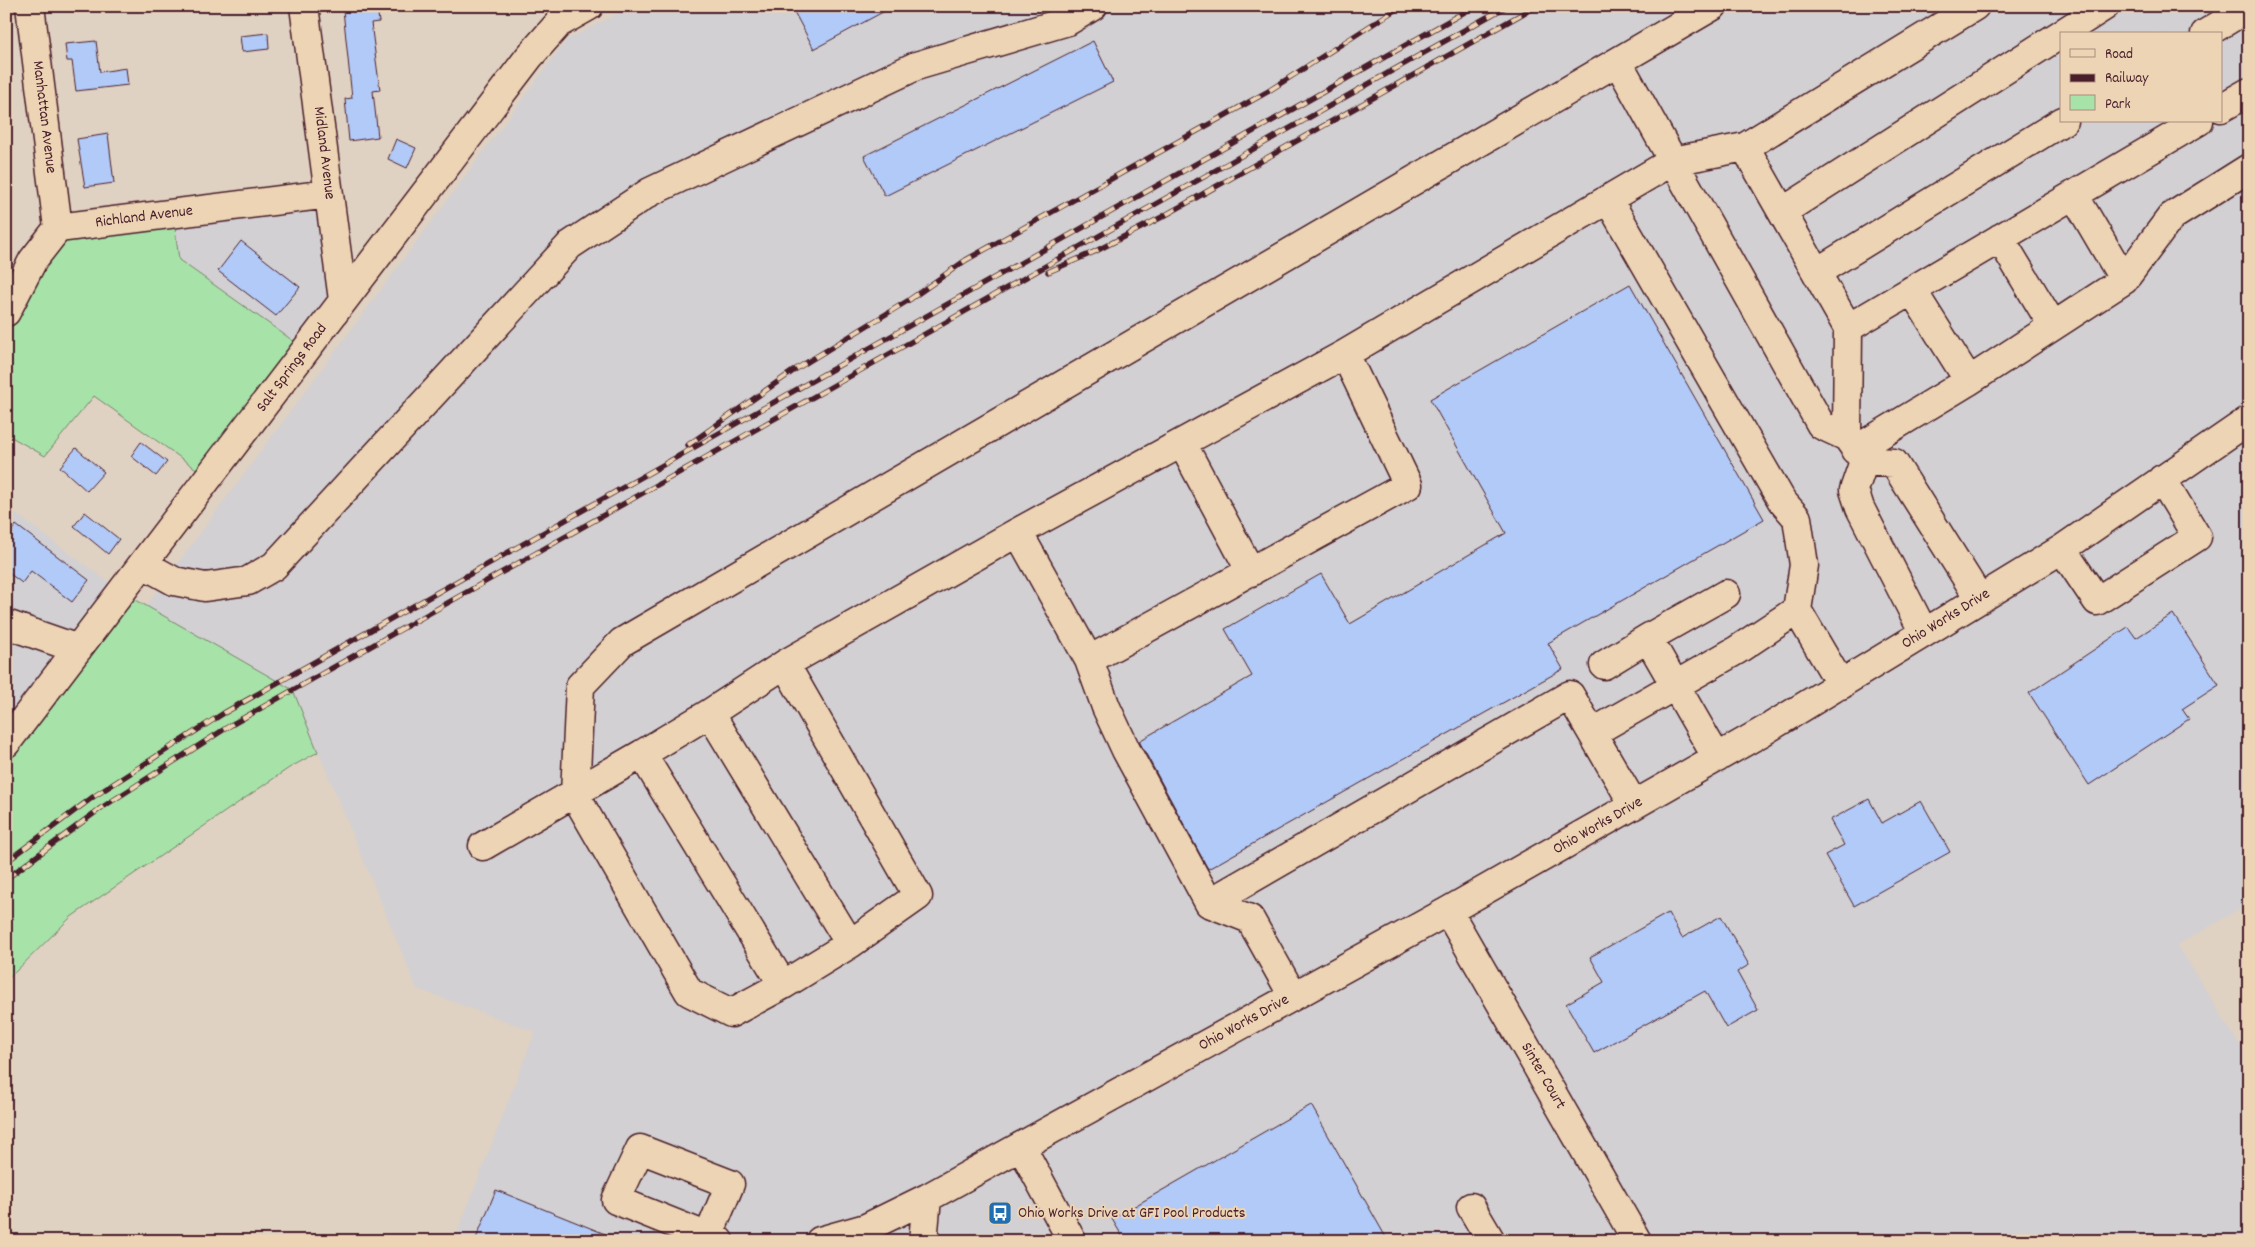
<svg xmlns="http://www.w3.org/2000/svg" width="2255" height="1247" viewBox="0 0 2255 1247" font-family="Dekko,sans-serif">
<rect width="100%" height="100%" fill="#e0d2c2"/>
<filter id="ink" filterUnits="userSpaceOnUse"><feTurbulence type="fractalNoise" baseFrequency=".02" numOctaves="2"/><feDisplacementMap in="SourceGraphic" scale="10" xChannelSelector="R" yChannelSelector="G"/><feConvolveMatrix kernelMatrix="1 2 1 2 8 2 1 2 1" color-interpolation-filters="sRGB"/></filter>
<g filter="url(#ink)">
<!-- built -->
<path fill="#d2d0d2" fill-rule="evenodd" d="M 632,6 L 2249,6 L 2249,904 L 2178,945 L 2249,1060 L 2249,1241 L 454,1241 L 535,1032 L 417,989 L 293,691 L 146,606 L 566,40 ZM 2061,34 L 2221,34 L 2221,121 L 2061,121 Z
M 329,194 L 343,300 L 306,350 L 179,260 L 173,213 Z
M 15,513 L 122,592 L 6,743 L 6,525 Z"/>
<!-- green -->
<path fill="#a7e3a9" stroke="#78816a" d="M 173,213 L 179,260 L 306,350 L 209,478 L 94,396 L 45,456 L 6,434 L 6,312 L 46,241 Z
M 122,592 L 293,690 L 318,752 L 289,768 L 71,917 L 6,981 L 6,743 Z"/>
<!-- building -->
<path fill="#b2caf8" stroke="#4a1f2b" d="M 377,6 L 379,22 L 371,23 L 380,90 L 373,91 L 378,137 L 349,141 L 345,99 L 352,98 L 343,10 Z
M 791,6 L 894,6 L 814,49 Z
M 268,33 L 269,49 L 242,52 L 240,36 Z
M 96,41 L 100,72 L 126,68 L 128,85 L 76,91 L 72,61 L 67,61 L 65,44 Z
M 1093,41 L 1113,82 L 885,196 L 864,156 Z
M 108,134 L 114,183 L 85,187 L 77,139 Z
M 396,139 L 416,148 L 407,168 L 388,159 Z
M 241,241 L 300,287 L 276,316 L 218,271 Z
M 1630,284 L 1764,519 L 1548,643 L 1563,669 L 1208,869 L 1139,741 L 1252,676 L 1225,629 L 1321,574 L 1350,624 L 1506,533 L 1430,399 Z
M 141,442 L 167,462 L 156,476 L 131,456 Z
M 76,448 L 104,472 L 87,491 L 60,467 Z
M 85,512 L 119,539 L 108,554 L 74,526 Z
M 16,525 L 89,580 L 72,602 L 31,571 L 22,583 L 6,571 L 6,539 Z
M 2173,614 L 2219,685 L 2182,709 L 2189,719 L 2089,785 L 2029,693 L 2128,627 L 2136,638 Z
M 1869,799 L 1882,823 L 1921,801 L 1950,852 L 1854,906 L 1825,855 L 1844,845 L 1830,820 Z
M 1668,913 L 1682,938 L 1721,916 L 1749,965 L 1737,972 L 1758,1010 L 1726,1028 L 1705,991 L 1594,1053 L 1566,1004 L 1604,982 L 1590,957 Z
M 1311,1105 L 1388,1241 L 1125,1241 L 1112,1219 Z
M 496,1190 L 620,1240 L 620,1241 L 475,1241 Z"/>
<g fill="none" stroke-linecap="round" stroke-linejoin="round">
<!-- minor casing -->
<g stroke="#4a1f2b" stroke-width="31">
<path id="minor" d="M 30,6 L 58,228
M 304,6 L 343,300
M 1975,6 L 1745,147 L 1848,328 L 2199,121
M 2205,34 L 2249,7
M 2221,108 L 2249,92
M 1745,147 L 1673,161 L 1821,425 L 1847,437
M 2074,195 L 2124,280
M 1608,199 L 1782,501 L 1797,518 L 1804,565 L 1797,610
M 1782,212 L 2105,6
M 2000,238 L 2053,326
M 1817,272 L 2063,121
M 1912,290 L 1969,381
M 6,312 L 33,260 L 58,228 L 329,194
M 1848,328 L 1847,437 L 1864,461 L 1894,463 L 1979,598
M 1345,354 L 1673,161 L 1618,62
M 1182,443 L 1251,572
M 1855,450 L 1969,381 L 2124,280 L 2171,217 L 2249,168
M 1864,461 L 1854,490 L 1860,508 L 1924,633
M 2062,549 L 2097,601 L 2197,537 L 2162,479
M 143,564 L 174,581 L 205,587 L 248,581 L 274,566 L 570,245 L 650,192 L 916,66 L 1068,21 L 1093,6
M 6,624 L 78,649
M 1089,660 L 1106,707 L 1126,750 L 1209,903 L 1250,919 L 1293,996
M 785,664 L 1018,532 L 1089,660 L 1408,485 L 1345,354 L 1018,532
M 1604,665 L 1648,638
M 710,713 L 785,664 L 918,896 L 850,944
M 6,743 L 529,57 L 559,23 L 589,6
M 1717,758 L 1648,638 L 1726,594
M 1634,805 L 1592,733 L 1737,650 L 1797,610 L 1841,685
M 483,846 L 642,754
M 1209,903 L 1570,695 L 1592,733
M 1448,911 L 1637,1241
M 783,985 L 642,754 L 710,713 L 850,944 L 783,985 L 731,1013 L 689,992 L 575,795 L 580,686 L 622,642 L 1713,6
M 1021,1146 L 1072,1241
M 1471,1207 L 1491,1241
M 708,1237 L 730,1184 L 640,1149 L 616,1200 L 708,1237 L 719,1241
M 820,1241 L 866,1228 L 927,1198 L 1448,911 L 1762,732 L 2062,549 L 2249,420
M 923,1241 L 927,1198"/>
</g>
<!-- minor -->
<use href="#minor" stroke="#ecd4b4" stroke-width="28"/>
<!-- rail casing -->
<g stroke="#4a1f2b" stroke-width="5.5">
<path id="rail" d="M 1048,272 L 1094,252 L 1162,217 L 1536,6
M 688,445 L 796,369 L 909,300 L 966,260 L 1267,92 L 1401,6
M 6,862 L 93,797 L 224,713 L 1475,6
M 6,879 L 101,808 L 231,725 L 1507,6"/>
</g>
<!-- rail -->
<use href="#rail" stroke="#ecd4b4" stroke-width="4" stroke-dasharray="11" stroke-linecap="butt"/>
</g>
</g>
<!-- icons -->
<defs>
<g id="bus-square" transform="scale(1.25)"><rect x="-9" y="-9" width="18" height="18" rx="4" fill="#1f6fb2" stroke="#ecd4b4"/><path d="M-5-6H5V4H4V6H2V4H-2V6H-4V4H-5ZM-3.5-4V0h7V-4ZM-3.5 1.2v1.5H-2V1.2ZM2 1.2v1.5H3.5V1.2Z" fill="#fff"/></g>
</defs>
<g fill-rule="evenodd">
<use href="#bus-square" x="1000" y="1213"/>
</g>
<g text-anchor="middle" dominant-baseline="central" stroke-width="4" stroke-linejoin="round" paint-order="stroke">
<!-- street labels -->
<g font-size="16" fill="#4a1f2b" stroke="#ecd4b4">
<text transform="translate(44 117) rotate(83)">Manhattan Avenue</text>
<text transform="translate(324 153) rotate(83)">Midland Avenue</text>
<text transform="translate(144 217) rotate(-7)">Richland Avenue</text>
<text transform="translate(292 368) rotate(-53)">Salt Springs Road</text>
<text transform="translate(1946 619) rotate(-32)">Ohio Works Drive</text>
<text transform="translate(1598 826) rotate(-30)">Ohio Works Drive</text>
<text transform="translate(1244 1023) rotate(-29)">Ohio Works Drive</text>
<text transform="translate(1543 1076) rotate(60)">Sinter Court</text>
</g>
<!-- poi labels -->
<g font-size="16" fill="#4a1f2b" stroke="#ecd4b4" text-anchor="start">
<text x="1018" y="1213">Ohio Works Drive at GFI Pool Products</text>
</g>
</g>
<!-- margin -->
<rect width="2255" height="1247" fill="none" stroke="#ecd4b4" stroke-width="25"/>
<rect x="12" y="12" width="2230" height="1222" fill="none" stroke="#4a1f2b" stroke-width="2" filter="url(#ink)"/>
<!-- legend -->
<rect x="2060" y="32" width="162" height="90" fill="#ecd4b4" stroke="#ab8c7d"/>
<rect x="2070" y="49" width="25" height="8" fill="#ecd4b4" stroke="#ab8c7d"/>
<text x="2105" y="58" font-size="15" fill="#4a1f2b">Road</text>
<rect x="2070" y="74" width="25" height="8" fill="#4a1f2b" stroke="#ab8c7d"/>
<text x="2105" y="82" font-size="15" fill="#4a1f2b">Railway</text>
<rect x="2070" y="95" width="25" height="15" fill="#a7e3a9" stroke="#ab8c7d"/>
<text x="2105" y="108" font-size="15" fill="#4a1f2b">Park</text>
</svg>
